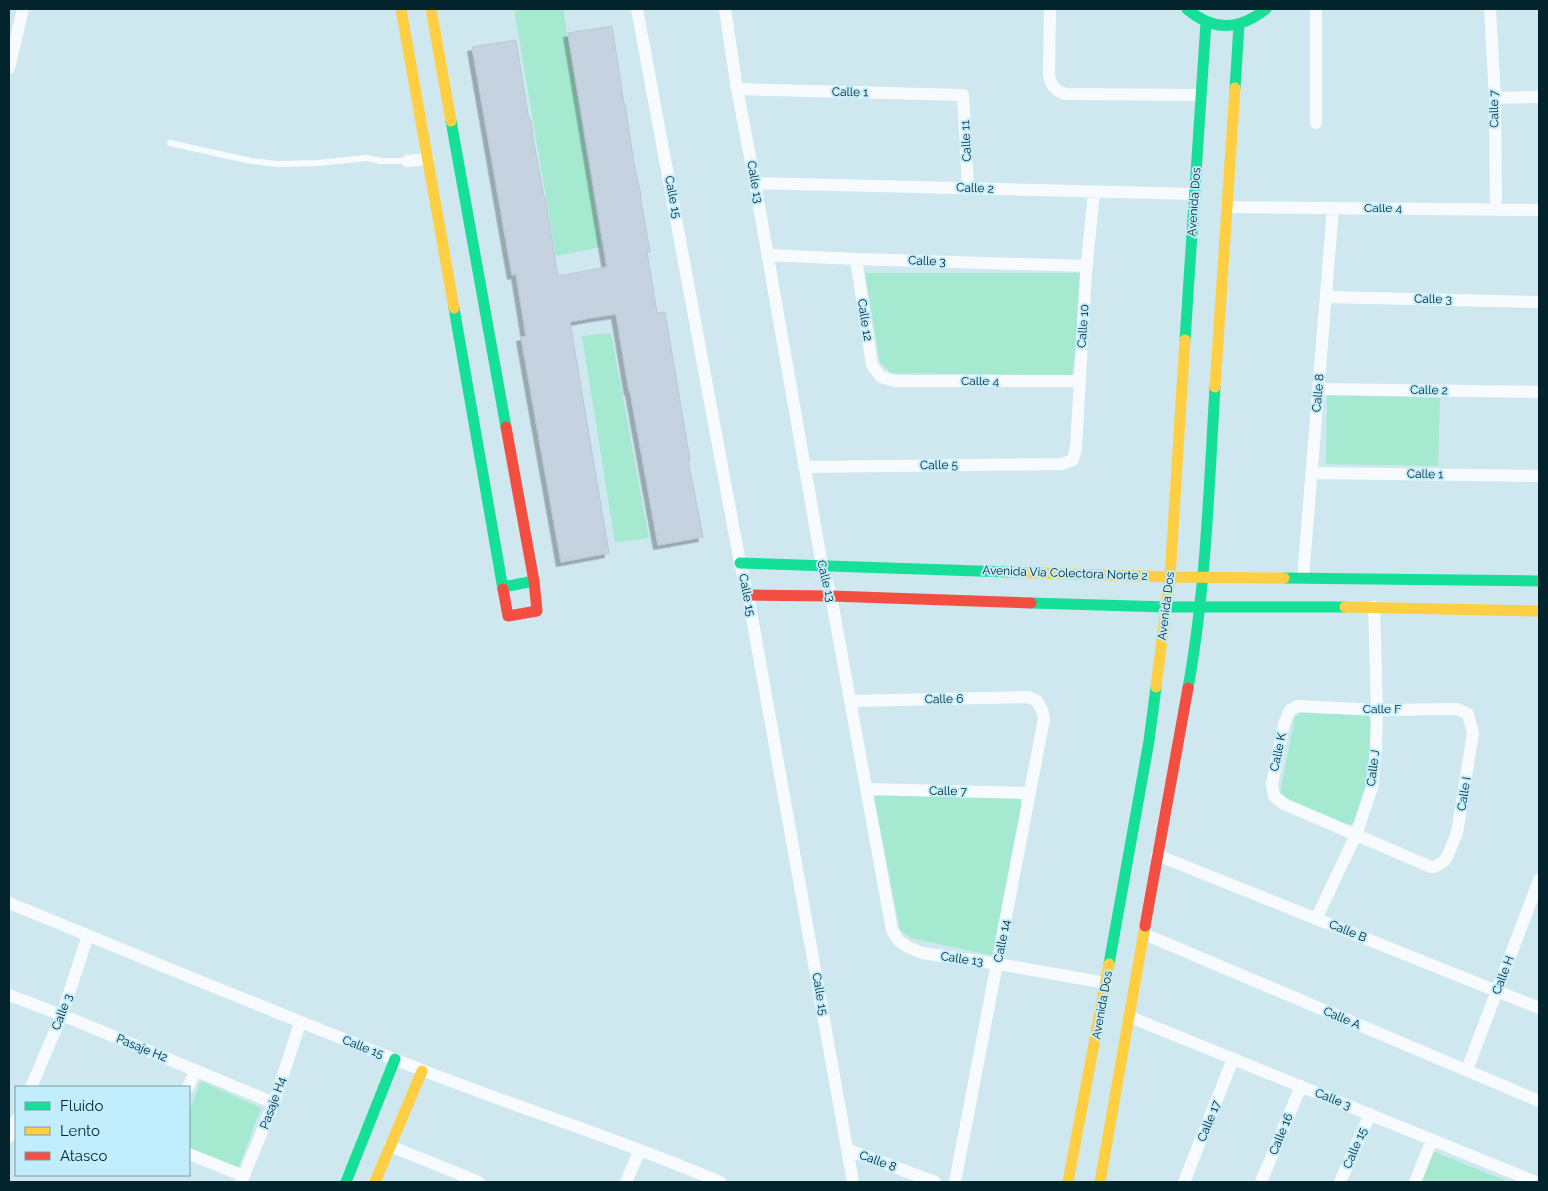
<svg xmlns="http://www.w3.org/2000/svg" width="1548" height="1191" viewBox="0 0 1548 1191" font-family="Raleway,sans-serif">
<defs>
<filter id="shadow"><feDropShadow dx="-4.5" dy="4.5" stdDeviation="0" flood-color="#0004"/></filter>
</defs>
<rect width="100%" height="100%" fill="#cfe7ef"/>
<!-- green -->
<path fill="#a5e9d1" d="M 514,9 L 563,9 L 601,247 L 556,256 Z
M 865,273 L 1086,273 L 1072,375 L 891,373 L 880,362 Z
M 611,333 L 649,538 L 615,542 L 582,336 Z
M 1327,395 L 1440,398 L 1438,466 L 1326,464 Z
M 1301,713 L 1368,715 L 1371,721 L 1369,769 L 1366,786 L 1355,822 L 1347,826 L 1282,799 L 1280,793 L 1295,717 Z
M 880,794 L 1018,798 L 1025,807 L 998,951 L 990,955 L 911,938 L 900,930 L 874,797 Z
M 203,1082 L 261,1108 L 238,1169 L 189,1150 L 189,1112 L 200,1083 Z
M 1430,1150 L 1509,1182 L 1417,1182 Z"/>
<!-- building -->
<path fill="#c5d2e0" stroke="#bbc7d5" filter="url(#shadow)" d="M 612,26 L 624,104 L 625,104 L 634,163 L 641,195 L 640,195 L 650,252 L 647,252 L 657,313 L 665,312 L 690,460 L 688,460 L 703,537 L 658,545 L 630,391 L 629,391 L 616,314 L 590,318 L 570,322 L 609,553 L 561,562 L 521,337 L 526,336 L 516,274 L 512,275 L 472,47 L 516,40 L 529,120 L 531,120 L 533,132 L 532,133 L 544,197 L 545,197 L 558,276 L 607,267 L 568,33 Z"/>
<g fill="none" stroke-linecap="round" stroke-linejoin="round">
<!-- lane -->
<path stroke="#f8fbfd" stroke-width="6" d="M 170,143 L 251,161 L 277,164 L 318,163 L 367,158 L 381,161 L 407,161"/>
<!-- street -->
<path stroke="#f8fbfd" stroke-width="12" d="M 637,9 L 740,563 L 748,595 L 853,1182
M 725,9 L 737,89 L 755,183 L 822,565 L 831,596 L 892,930 L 899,941 L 908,947 L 922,953 L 998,964 L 1106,983
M 1050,9 L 1049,76 C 1052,87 1056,91 1065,94 L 1201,95
M 1490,9 L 1495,98 L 1496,209
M 9,68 L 23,9
M 737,89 L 963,95 L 968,188
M 1495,98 L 1539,97
M 1316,123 L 1316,9
M 407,161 L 428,159
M 755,183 L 1194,194
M 1227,207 L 1539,210
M 768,255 L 856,259 L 1087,266
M 856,259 L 872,365 L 881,377 L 895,381 L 1079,381
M 1326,297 L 1539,302
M 1319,389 L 1539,392
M 804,467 L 1062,464 L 1073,460 L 1076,448 L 1086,273 L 1094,192
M 1312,473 L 1539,476
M 1303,578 L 1333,208
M 850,701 L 1028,697 L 1037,701 L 1042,710 L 1044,719 L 955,1182
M 1298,706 L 1377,710 L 1457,709 L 1468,714 L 1473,733 L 1457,833 L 1447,857 L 1443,862 L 1434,867 L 1431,867 L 1284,804 L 1274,796 L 1272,784 L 1284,724 L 1290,710 Z
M 866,789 L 1030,793
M 1157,855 L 1539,1008
M 9,903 C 146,959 283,1016 422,1070 C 521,1109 623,1140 720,1182
M 1316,919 L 1356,835 L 1372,787 L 1376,749 L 1377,710 L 1374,607
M 1144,934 L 1539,1101
M 9,995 L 62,1015 L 274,1103
M 1130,1017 L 1536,1182
M 1467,1070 L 1539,880
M 31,1087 L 62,1015 L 88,935
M 188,1087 L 196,1070
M 9,1137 L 16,1120
M 390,1146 L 479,1182
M 848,1150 L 935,1182
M 189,1154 L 244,1176
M 241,1182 L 274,1103 L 300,1023
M 626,1182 L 640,1150
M 1184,1182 L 1233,1059
M 1261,1182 L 1301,1086
M 1340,1182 L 1370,1114
M 1415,1182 L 1432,1140"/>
<!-- fast -->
<path stroke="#16e098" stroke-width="11" d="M 1187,9 C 1214,32 1239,30 1266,9
M 1235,88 L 1239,25
M 451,121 L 506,427
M 454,308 L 503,589
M 1185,340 L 1206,22
M 740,563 L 1008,572
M 1284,578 L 1539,581
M 503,587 L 534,581
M 1031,603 L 1167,607 L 1345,607
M 1188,688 C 1206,589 1209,487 1215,387
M 1109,964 L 1149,741 L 1156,687
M 346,1182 L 395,1059"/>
<!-- slow -->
<path stroke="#ffcf43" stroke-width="11" d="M 401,9 L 454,308
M 431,9 L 451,121
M 1215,387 L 1235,88
M 1008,572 L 1170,577 L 1284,578
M 1345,607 L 1539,611
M 1156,687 L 1170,577 L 1185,340
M 375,1182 L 422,1071
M 1068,1182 L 1109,964
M 1100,1182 L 1145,926"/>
<!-- jam -->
<path stroke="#f24e42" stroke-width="11" d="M 503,589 L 508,616 L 537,611 L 534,581 L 506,427
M 748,595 L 831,596 L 1031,603
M 1145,926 L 1188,688"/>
</g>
<g text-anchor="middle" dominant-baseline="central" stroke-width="4" stroke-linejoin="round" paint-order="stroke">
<!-- street labels -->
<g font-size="12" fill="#04242d" stroke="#c2edfc">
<text transform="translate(850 92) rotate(1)">Calle 1</text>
<text transform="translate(1494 109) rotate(-91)">Calle 7</text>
<text transform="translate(966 141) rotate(-93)">Calle 11</text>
<text transform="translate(755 182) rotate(80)">Calle 13</text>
<text transform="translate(975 188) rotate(2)">Calle 2</text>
<text transform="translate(673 197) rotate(79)">Calle 15</text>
<text transform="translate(1194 202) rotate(-86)">Avenida Dos</text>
<text x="1383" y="208">Calle 4</text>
<text transform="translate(927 261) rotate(2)">Calle 3</text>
<text transform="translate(1433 299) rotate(1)">Calle 3</text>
<text transform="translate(865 320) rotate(81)">Calle 12</text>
<text transform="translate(1083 326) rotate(-86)">Calle 10</text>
<text x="980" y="381">Calle 4</text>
<text transform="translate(1429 390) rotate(1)">Calle 2</text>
<text transform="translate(1318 393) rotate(-85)">Calle 8</text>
<text transform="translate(939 465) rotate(-1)">Calle 5</text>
<text transform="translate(1425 474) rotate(1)">Calle 1</text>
<text transform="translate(1065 573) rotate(2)">Avenida Vía Colectora Norte 2</text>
<text transform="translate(826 581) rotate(76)">Calle 13</text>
<text transform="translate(747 595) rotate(79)">Calle 15</text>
<text transform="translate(1166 606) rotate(-83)">Avenida Dos</text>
<text transform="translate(944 699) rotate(-1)">Calle 6</text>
<text x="1382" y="709">Calle F</text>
<text transform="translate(1278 752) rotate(-78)">Calle K</text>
<text transform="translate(1373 768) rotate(-83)">Calle J</text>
<text transform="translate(948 791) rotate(1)">Calle 7</text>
<text transform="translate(1464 794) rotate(-81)">Calle I</text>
<text transform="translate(1348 931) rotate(22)">Calle B</text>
<text transform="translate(1002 941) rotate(-79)">Calle 14</text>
<text transform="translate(962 959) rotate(8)">Calle 13</text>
<text transform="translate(1503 975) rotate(-69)">Calle H</text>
<text transform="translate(820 994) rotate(80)">Calle 15</text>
<text transform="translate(1102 1005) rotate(-80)">Avenida Dos</text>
<text transform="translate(62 1012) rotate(-69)">Calle 3</text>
<text transform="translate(1342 1018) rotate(23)">Calle A</text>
<text transform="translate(363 1047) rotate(21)">Calle 15</text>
<text transform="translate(142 1048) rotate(22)">Pasaje H2</text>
<text transform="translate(1333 1099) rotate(22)">Calle 3</text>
<text transform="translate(273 1103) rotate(-70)">Pasaje H4</text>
<text transform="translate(1209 1121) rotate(-68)">Calle 17</text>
<text transform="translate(1281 1134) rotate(-68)">Calle 16</text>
<text transform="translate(1355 1148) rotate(-67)">Calle 15</text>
<text transform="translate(878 1161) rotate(20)">Calle 8</text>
</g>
</g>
<!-- border -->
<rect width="1548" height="1191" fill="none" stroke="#04242d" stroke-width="20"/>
<!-- legend -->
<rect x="15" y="1086" width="175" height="90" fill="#c2edfc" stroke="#769da9"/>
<rect x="25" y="1102" width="25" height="8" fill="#16e098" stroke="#769da9"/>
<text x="60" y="1111" font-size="15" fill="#04242d">Fluido</text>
<rect x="25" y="1127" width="25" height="8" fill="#ffcf43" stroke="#769da9"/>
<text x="60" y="1136" font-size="15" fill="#04242d">Lento</text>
<rect x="25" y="1152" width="25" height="8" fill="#f24e42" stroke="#769da9"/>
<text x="60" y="1161" font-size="15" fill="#04242d">Atasco</text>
</svg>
